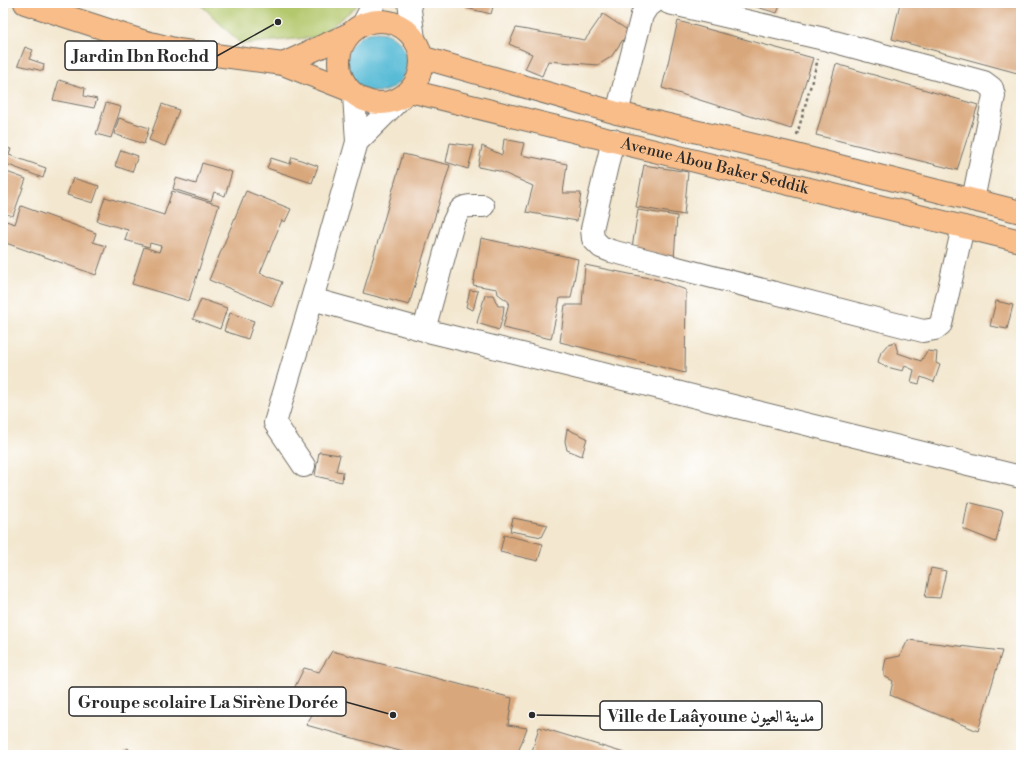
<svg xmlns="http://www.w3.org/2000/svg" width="1024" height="758" viewBox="0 0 1024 758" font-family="'Libre Bodoni',Amiri,serif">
<rect width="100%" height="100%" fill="#fff"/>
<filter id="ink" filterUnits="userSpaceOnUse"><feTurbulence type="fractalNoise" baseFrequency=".025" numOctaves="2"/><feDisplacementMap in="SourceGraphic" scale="8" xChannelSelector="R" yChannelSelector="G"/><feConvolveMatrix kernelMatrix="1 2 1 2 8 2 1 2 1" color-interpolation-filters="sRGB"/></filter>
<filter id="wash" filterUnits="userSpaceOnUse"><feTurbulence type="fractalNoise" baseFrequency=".012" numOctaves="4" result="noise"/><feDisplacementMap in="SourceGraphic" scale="16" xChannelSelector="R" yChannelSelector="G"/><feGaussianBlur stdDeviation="0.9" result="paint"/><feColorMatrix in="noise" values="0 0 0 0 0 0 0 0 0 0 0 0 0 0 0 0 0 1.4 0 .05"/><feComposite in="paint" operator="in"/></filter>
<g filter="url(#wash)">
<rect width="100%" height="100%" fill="#f3e7cf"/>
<!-- green -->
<path fill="#b3c76c" stroke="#6f794c" d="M 199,3 L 358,3 L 356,7 L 318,37 L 241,44 Z"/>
<!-- water -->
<path fill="#58bbd6" stroke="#427380" d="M347 62a30 30 0 1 1 60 0a30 30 0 1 1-60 0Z"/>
<g id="blocks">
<!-- building -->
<path fill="#d9a77b" d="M 467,3 L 494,3 L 491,14 L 466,8 Z
M 743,3 L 781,3 L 777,13 Z
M 900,3 L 1021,3 L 1021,74 L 892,39 Z
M 603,14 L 629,31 L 611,57 L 598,65 L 548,61 L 542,76 L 525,69 L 532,54 L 509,44 L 516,28 L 585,40 Z
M 678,21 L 813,58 L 791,129 L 662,88 Z
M 25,47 L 33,50 L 29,59 L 44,64 L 43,71 L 18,65 Z
M 836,64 L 978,105 L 957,170 L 816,135 Z
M 59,80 L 85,88 L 84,96 L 97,99 L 94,108 L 53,100 Z
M 106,103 L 121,107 L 111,138 L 96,134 Z
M 162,104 L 179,110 L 165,146 L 149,140 Z
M 119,118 L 149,128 L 144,144 L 114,134 Z
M 504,139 L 524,143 L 521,155 L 567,164 L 563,193 L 581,193 L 577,221 L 526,212 L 533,186 L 499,171 L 478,167 L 482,146 L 502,155 Z
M 450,143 L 474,146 L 468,169 L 446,162 Z
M 3,147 L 11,149 L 9,155 L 46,168 L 43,178 L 6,164 L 4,167 L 3,167 Z
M 121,150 L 138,156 L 132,172 L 115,166 Z
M 403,154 L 450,165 L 409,305 L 363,293 Z
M 292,157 L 318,166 L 312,183 L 267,168 L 271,158 L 290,164 Z
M 202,163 L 232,172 L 225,196 L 214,192 L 211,201 L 173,189 L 176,178 L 196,184 Z
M 644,165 L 688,172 L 684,215 L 636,207 Z
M 4,171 L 26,179 L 13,216 L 3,213 L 3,175 Z
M 73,178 L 99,186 L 93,203 L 67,195 Z
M 172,191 L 219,205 L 189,301 L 132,284 L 144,247 L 159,252 L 161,246 L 150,243 L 149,247 L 125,240 L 128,230 L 97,221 L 105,197 L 164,215 Z
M 246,191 L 291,209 L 285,222 L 282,220 L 260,273 L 282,282 L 272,306 L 209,280 Z
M 21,206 L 96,233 L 93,242 L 106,246 L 96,275 L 3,242 L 3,231 L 6,221 L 15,224 Z
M 638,210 L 677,216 L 674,259 L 632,248 Z
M 481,238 L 578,259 L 571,298 L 560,298 L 551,339 L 503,328 L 509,302 L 498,294 L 497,289 L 473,285 Z
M 585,265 L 659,280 L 686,290 L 685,373 L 560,342 L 565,305 L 582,305 Z
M 470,290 L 478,291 L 473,310 L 466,307 Z
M 485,295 L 493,295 L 498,306 L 504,306 L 503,316 L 499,330 L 477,323 Z
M 201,299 L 227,308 L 220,329 L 193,319 Z
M 996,301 L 1013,305 L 1007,329 L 990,326 Z
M 230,313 L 254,321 L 248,339 L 224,331 Z
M 895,342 L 898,353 L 921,361 L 927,351 L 937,352 L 936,363 L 940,365 L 934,382 L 921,377 L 919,384 L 911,382 L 914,370 L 905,366 L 903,371 L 887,367 L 878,362 L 881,352 L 888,344 Z
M 567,429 L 587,438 L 582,456 L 567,450 L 565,441 Z
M 319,452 L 340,455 L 336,471 L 343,472 L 342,482 L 315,476 Z
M 968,502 L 1003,511 L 996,542 L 963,529 Z
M 513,518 L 548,525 L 542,537 L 510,531 Z
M 504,535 L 543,544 L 538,561 L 500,552 Z
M 931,568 L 946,571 L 940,598 L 925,597 Z
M 908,640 L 1002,651 L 978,731 L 890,695 L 893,681 L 884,676 L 884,668 L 886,659 L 900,656 Z
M 332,651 L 512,698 L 508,725 L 527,728 L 517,755 L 414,755 L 306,725 L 316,708 L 290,697 L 304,668 L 319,672 Z
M 539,727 L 631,755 L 531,755 Z
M 128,748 L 134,755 L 119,755 Z"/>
</g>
</g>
<g filter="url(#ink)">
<use href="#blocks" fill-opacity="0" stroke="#716d64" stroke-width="1"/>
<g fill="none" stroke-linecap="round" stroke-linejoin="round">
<!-- minor casing -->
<g stroke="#716d64" stroke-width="24">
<path id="minor" d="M 409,3 L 414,39
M 669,3 L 824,39 L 984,82 L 992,88 L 994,96 L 973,200
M 363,24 L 374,3
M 354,95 L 357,142 L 402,97
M 617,113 L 642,15 L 649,4 L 653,3
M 613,140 L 592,229 L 593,239 L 601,247 L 611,251 L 923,331 L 935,329 L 941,324 L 963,227
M 312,299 L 424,330 L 1021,477
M 424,330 L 453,223 C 461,204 463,206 483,206
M 304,466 L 275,423 L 312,299 L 357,142"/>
</g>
<!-- major casing -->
<g stroke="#716d64" stroke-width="24">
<g id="major">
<path d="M 25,3 L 142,41 L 178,50 L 283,64 L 349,90"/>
<circle cx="380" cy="62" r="41"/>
<path d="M 421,57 L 617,113 L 792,154 L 1021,212"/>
<path d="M 283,64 L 349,34"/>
<path id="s1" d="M 410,91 L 1021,241"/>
</g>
</g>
<!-- path -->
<path stroke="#716d64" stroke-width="2.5" stroke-dasharray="3 3" stroke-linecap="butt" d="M 797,135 L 818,59"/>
<!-- minor -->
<use href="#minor" stroke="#fff" stroke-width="22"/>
<!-- major -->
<use href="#major" stroke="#f9bd89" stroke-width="22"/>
</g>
</g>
<g text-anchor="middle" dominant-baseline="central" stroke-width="3.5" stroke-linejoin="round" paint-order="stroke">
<!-- street labels -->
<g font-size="16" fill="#2b2b2b" stroke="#fff">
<text stroke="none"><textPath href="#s1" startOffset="314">Avenue Abou Baker Seddik</textPath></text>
</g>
</g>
<!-- callouts -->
<path fill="none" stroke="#2b2b2b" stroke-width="1.5" d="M278 22L217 56M393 715L346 702M532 715L600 716"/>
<g fill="#2b2b2b" stroke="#fff" stroke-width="1.5">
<circle cx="278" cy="22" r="4"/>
<circle cx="393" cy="715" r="4"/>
<circle cx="532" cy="715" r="4"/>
</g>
<g fill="#fff" stroke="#2b2b2b" stroke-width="1.5">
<rect x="65" y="41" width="152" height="29" rx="4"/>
<rect x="69" y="687" width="277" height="29" rx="4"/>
<rect x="600" y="701" width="222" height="29" rx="4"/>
</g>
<g font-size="17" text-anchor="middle" font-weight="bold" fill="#2b2b2b">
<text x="141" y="62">Jardin Ibn Rochd</text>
<text x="208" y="708">Groupe scolaire La Sirène Dorée</text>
<text x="711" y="722">Ville de Laâyoune مدينة العيون</text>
</g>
<!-- margin -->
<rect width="1024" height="758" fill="none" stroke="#fff" stroke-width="16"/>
</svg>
